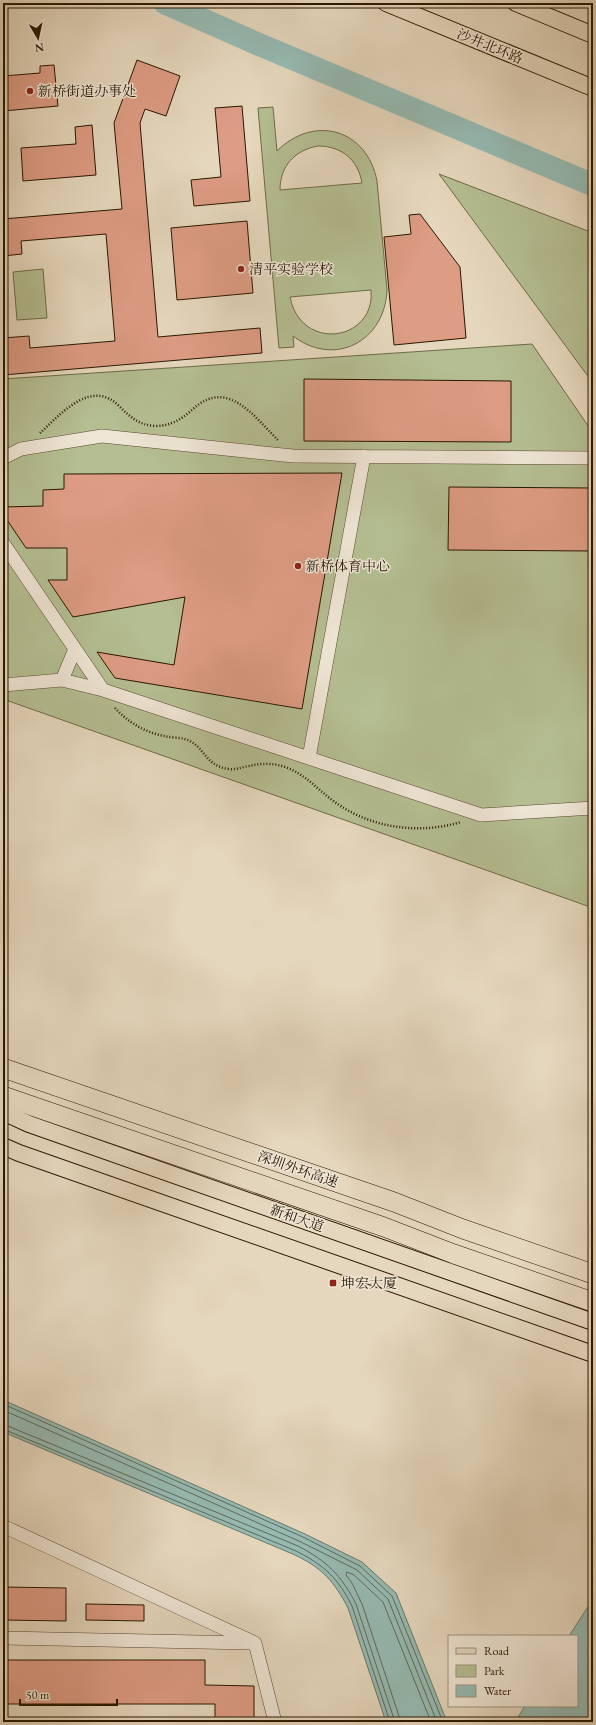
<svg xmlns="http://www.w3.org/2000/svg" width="596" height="1725" viewBox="0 0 596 1725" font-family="'EB Garamond','Noto Serif SC',serif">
<rect width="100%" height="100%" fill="#e5d7bd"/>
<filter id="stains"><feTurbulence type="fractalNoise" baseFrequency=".005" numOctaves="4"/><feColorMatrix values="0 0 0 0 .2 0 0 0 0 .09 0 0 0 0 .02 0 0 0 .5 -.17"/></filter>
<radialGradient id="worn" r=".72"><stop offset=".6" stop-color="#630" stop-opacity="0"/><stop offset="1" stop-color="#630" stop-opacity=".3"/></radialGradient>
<!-- green -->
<path fill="#b4be92" stroke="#6e6a49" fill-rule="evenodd" d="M 273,107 L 277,151 C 314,114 367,129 377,181 L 387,290 C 385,341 335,368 293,336 L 294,347 L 279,348 L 258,108 ZM 318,146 C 341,146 358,159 362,183 L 280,190 C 280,166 295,150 318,146 ZM 371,290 C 376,341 301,353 290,297 Z
M 439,174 L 593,233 L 593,383 Z
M 43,269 L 47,318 L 17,320 L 13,272 Z
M 532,344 L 593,433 L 593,908 L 3,699 L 3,379 Z"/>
<!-- water -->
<path fill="#96bab2" stroke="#6a796b" d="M 3,1400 L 305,1534 L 362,1562 L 396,1593 L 447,1722 L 386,1722 L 348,1608 C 334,1581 322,1568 295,1555 L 3,1432 Z
M 593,1599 L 593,1722 L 515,1722 L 525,1706 L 577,1706 L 577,1636 L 569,1636 Z"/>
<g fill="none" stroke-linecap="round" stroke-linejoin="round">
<!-- shore -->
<path stroke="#606859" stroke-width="1" d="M 3,1404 L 303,1537 L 360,1566 L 392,1596 L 443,1722
M 3,1410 L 301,1542 L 357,1570 L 388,1599 L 437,1722
M 3,1424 L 298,1546 C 327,1561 341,1575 356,1604 L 395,1722
M 3,1429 L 296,1551 C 324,1565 338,1578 352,1606 L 390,1722
M 401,1722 L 362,1604 L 352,1583 L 346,1575 L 347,1572 L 354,1575 L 383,1602 L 431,1722"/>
<!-- river -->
<path stroke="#96bab2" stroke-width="23" d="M 165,3 L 258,44 L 593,185"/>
</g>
<!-- building -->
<path fill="#dd9c84" stroke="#291700" d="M 137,60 L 180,76 L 166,116 L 145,109 L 140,123 L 158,337 L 260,328 L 262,353 L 3,375 L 3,338 L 29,336 L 30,348 L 115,341 L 106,234 L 21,241 L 22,254 L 3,256 L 3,219 L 122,209 L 114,123 Z
M 54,65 L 58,106 L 3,111 L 3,76 L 40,73 L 40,66 Z
M 242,106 L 250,201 L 194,206 L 191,180 L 221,177 L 215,108 Z
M 92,125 L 96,175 L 23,181 L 21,148 L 76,144 L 75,127 Z
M 420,214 L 460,267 L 466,338 L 394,345 L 384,237 L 411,234 L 409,215 Z
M 247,221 L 253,293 L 177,300 L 171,228 Z
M 304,379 L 511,381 L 511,442 L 304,441 Z
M 342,473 L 302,709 L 115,678 L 97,652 L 174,665 L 185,597 L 73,617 L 48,580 L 67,580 L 67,548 L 26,548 L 3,514 L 3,507 L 43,506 L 43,490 L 64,489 L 64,474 Z
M 449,487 L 593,488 L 593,551 L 448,550 Z
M 3,1587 L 66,1588 L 66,1621 L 3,1620 Z
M 86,1604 L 144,1605 L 144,1621 L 86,1620 Z
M 3,1660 L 205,1660 L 205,1685 L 254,1686 L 254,1722 L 215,1722 L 215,1704 L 3,1704 Z"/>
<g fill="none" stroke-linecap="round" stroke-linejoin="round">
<!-- minor casing -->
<g stroke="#58472f" stroke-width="14">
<path id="minor" d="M 3,458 L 21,449 L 102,436 L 293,456 L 593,458
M 3,543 L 103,690 L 481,815 L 593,808
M 62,680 L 75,649
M 3,685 L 62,680 L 103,690
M 309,758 L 364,456
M 3,1526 L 255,1643 L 275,1722
M 3,1638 L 249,1643"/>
</g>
<!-- major casing -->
<g stroke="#291700" stroke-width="18">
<path id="major" d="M 386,3 L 593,88
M 516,3 L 593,35
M 3,1112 L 29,1124 L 593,1322
M 3,1146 L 19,1153 L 593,1354"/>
</g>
<!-- highway casing -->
<g stroke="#291700" stroke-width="20">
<path id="highway" d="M 3,1068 L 394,1202 L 463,1229 L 593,1274
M 3,1096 L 384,1227 L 454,1254 L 593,1302"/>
</g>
<!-- path -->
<path stroke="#291700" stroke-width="2.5" stroke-dasharray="1 2" stroke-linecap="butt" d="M 40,433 C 61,414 91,378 119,406 C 130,417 139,425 155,426 C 171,426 182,419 193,409 C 228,377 255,418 279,441
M 115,708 C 128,722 144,732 164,736 C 172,738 182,737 190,741 C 206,750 206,766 229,769 C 236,770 242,767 249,766 C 261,763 274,763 285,767 C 305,774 316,788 332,800 C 369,828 418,835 461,822"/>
<!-- minor -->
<use href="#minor" stroke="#eee5d4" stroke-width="13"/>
<!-- major -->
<use href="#major" stroke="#e5d7bd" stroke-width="16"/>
<!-- highway -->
<use href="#highway" stroke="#e5d7bd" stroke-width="19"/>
</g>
<!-- markers -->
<g fill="#8f2418" stroke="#eee5d4" stroke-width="1.5">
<circle cx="30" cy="91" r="4"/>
<circle cx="241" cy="269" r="4"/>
<circle cx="298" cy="566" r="4"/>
<rect x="329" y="1279" width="8" height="8" rx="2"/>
</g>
<g text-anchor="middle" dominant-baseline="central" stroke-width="3" stroke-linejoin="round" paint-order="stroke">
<!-- street labels -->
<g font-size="14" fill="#291700" stroke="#eee5d4">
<text transform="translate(490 46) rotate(22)">沙井北环路</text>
<text transform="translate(298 1169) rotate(19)">深圳外环高速</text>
<text transform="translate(297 1218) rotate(19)">新和大道</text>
</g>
<!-- poi labels -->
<g font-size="14" fill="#291700" stroke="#eee5d4" text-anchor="start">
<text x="38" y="91">新桥街道办事处</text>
<text x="249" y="269">清平实验学校</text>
<text x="306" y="566">新桥体育中心</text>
<text x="341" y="1283">坤宏大厦</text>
</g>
</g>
<!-- margin -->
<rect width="596" height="1725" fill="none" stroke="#e5d7bd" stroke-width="16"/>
<rect x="4" y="4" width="588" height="1717" fill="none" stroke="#291700" stroke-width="2"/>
<rect x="8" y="8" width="580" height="1709" fill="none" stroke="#291700"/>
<!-- legend -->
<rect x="448" y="1635" width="130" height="72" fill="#eee5d4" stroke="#9f937f"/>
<rect x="456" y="1648" width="20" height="6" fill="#e5d7bd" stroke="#9f937f"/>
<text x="484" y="1655" font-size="12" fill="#291700">Road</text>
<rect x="456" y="1665" width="20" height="12" fill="#b4be92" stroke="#9f937f"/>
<text x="484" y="1675" font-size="12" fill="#291700">Park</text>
<rect x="456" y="1685" width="20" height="12" fill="#96bab2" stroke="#9f937f"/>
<text x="484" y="1695" font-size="12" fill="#291700">Water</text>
<!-- north arrow -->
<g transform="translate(38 38) rotate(171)" stroke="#eee5d4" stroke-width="3" paint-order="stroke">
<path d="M0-3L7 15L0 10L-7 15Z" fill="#291700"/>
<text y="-6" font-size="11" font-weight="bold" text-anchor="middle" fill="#291700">N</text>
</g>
<!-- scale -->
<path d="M20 1699v6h97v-6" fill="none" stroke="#291700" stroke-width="2"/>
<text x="26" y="1699" font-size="12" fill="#291700" stroke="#eee5d4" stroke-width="3" paint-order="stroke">50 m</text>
<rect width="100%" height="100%" filter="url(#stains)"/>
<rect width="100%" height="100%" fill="url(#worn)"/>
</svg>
